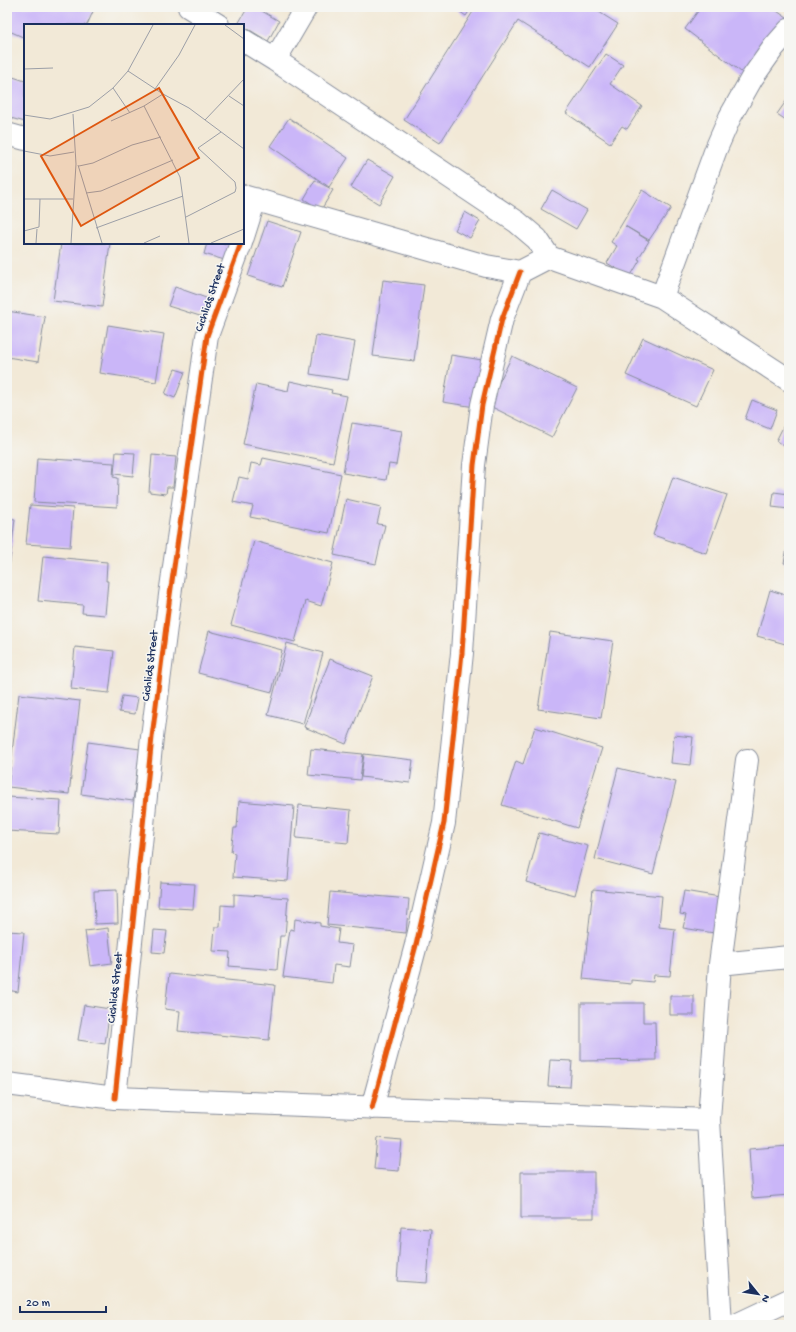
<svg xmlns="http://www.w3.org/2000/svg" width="796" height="1332" viewBox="0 0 796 1332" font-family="'Gochi Hand',sans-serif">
<rect width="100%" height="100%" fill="#f6f6f2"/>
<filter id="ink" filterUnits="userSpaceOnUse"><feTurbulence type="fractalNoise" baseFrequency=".025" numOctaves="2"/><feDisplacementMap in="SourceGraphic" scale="8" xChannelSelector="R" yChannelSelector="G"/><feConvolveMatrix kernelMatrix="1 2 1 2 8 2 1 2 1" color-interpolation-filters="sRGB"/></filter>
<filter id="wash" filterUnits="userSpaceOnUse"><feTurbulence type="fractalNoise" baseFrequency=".012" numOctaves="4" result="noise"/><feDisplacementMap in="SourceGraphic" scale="16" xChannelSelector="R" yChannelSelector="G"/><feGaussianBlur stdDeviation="0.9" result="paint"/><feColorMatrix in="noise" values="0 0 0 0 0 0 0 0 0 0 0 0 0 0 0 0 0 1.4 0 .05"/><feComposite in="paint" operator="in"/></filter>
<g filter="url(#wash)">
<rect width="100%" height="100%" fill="#f2e9d7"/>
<g id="blocks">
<!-- building -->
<path fill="#cab6f8" d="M 7,7 L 95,7 L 87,25 L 25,25 L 25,38 L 7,30 Z
M 248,7 L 255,7 L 279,21 L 268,41 L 243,26 L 243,25 L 238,24 Z
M 453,7 L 472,7 L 466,16 Z
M 476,7 L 591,7 L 618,24 L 590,67 L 518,21 L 440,143 L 404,120 Z
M 701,7 L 771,7 L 787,18 L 745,75 L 685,29 Z
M 606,54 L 623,65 L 610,84 L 642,106 L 627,129 L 622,126 L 610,143 L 566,113 Z
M 7,75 L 25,81 L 25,122 L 7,117 Z
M 789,97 L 789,122 L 777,114 Z
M 289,118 L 348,158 L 329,187 L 270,146 Z
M 367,160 L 395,176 L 379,204 L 351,187 Z
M 315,180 L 333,190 L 321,210 L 304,199 Z
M 552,190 L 587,210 L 576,229 L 541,209 Z
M 642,190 L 671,208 L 649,240 L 625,226 L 649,241 L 638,259 L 640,260 L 630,277 L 607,263 L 617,246 L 611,242 Z
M 465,212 L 480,221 L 470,238 L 455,230 Z
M 267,221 L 301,232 L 282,287 L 248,276 Z
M 61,243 L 110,243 L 102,307 L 53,301 Z
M 207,243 L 223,243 L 233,246 L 228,261 L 204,254 Z
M 383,280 L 424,285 L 414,361 L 373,356 Z
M 175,287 L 209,299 L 203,317 L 168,306 Z
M 7,311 L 45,317 L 38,362 L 7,357 Z
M 108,325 L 164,334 L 156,382 L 100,373 Z
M 316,335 L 355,342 L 348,380 L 310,374 Z
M 643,338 L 713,370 L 696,406 L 626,375 Z
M 451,355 L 482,360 L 475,407 L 443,402 Z
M 512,356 L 577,388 L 552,437 L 488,405 Z
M 175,369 L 185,372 L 175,398 L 165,394 Z
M 290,381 L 332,390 L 331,393 L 347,396 L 333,462 L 243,444 L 256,384 L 288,391 Z
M 752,400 L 777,410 L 770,429 L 745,419 Z
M 787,419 L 789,421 L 789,448 L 776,441 Z
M 352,423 L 402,431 L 396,465 L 389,464 L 386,480 L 343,473 Z
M 116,452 L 135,453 L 133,476 L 114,474 Z
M 152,455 L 176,457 L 173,487 L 167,487 L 166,494 L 149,492 Z
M 37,458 L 114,463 L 113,477 L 118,478 L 117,507 L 34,502 Z
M 263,458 L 341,474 L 329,533 L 250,517 L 253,506 L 233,502 L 239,477 L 248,479 L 251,463 L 261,465 Z
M 673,477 L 727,495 L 706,553 L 653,535 Z
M 774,492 L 789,494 L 789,509 L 772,507 Z
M 346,499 L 381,507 L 377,524 L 385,525 L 376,564 L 334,555 Z
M 30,505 L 73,508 L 70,547 L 26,544 Z
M 7,518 L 15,519 L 8,577 L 7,577 Z
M 254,541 L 333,563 L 321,606 L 306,601 L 295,642 L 231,625 Z
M 788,543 L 789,543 L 789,564 L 784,563 Z
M 43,556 L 107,562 L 106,581 L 108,581 L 105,615 L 82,613 L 83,605 L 38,601 Z
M 770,590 L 789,596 L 789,645 L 757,636 Z
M 209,631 L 282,650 L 272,692 L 198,673 Z
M 550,632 L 613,641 L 601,718 L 538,709 Z
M 287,643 L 323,653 L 303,724 L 268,715 Z
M 75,647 L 114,651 L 109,693 L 71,689 Z
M 330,659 L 373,676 L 346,744 L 304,727 Z
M 19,694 L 80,701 L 69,794 L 8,787 Z
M 122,696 L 138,698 L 135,714 L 119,712 Z
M 535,727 L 602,748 L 577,828 L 502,805 L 516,761 L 523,764 Z
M 674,735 L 693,737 L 690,765 L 671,763 Z
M 88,742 L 140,749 L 133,801 L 81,794 Z
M 311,749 L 363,754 L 360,780 L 308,775 Z
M 364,754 L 413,760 L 410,783 L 361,777 Z
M 618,768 L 676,782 L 653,874 L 595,859 Z
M 7,797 L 61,800 L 59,834 L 7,831 Z
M 239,801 L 294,806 L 288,881 L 233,877 L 235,853 L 231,852 L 234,828 L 237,828 Z
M 299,805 L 351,810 L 348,843 L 296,838 Z
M 539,833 L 588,846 L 575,895 L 526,882 Z
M 160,882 L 195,884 L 193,909 L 158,907 Z
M 593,889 L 662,896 L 659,927 L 675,929 L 670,976 L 654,975 L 653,982 L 631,980 L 631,984 L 583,979 Z
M 117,890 L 118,923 L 95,924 L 94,891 Z
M 684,891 L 720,897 L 714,933 L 683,928 L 686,915 L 680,914 Z
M 330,892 L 409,899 L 406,933 L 327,925 Z
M 234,894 L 288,898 L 285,936 L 280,936 L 277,970 L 229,966 L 230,952 L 213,951 L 215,927 L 220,927 L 221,905 L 234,906 Z
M 295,919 L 320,923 L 320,926 L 339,929 L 337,943 L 353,945 L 350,967 L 334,965 L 332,983 L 283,977 L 290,929 L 294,930 Z
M 108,928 L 112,963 L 90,966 L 85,931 Z
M 154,930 L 167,931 L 164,953 L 152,952 Z
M 7,931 L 24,932 L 18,992 L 7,990 Z
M 169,974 L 275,985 L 269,1040 L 178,1031 L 180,1011 L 165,1009 Z
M 670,996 L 694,996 L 694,1015 L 670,1015 Z
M 581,1003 L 643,1003 L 643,1022 L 655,1022 L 656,1060 L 581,1061 Z
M 84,1005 L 110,1009 L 105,1044 L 78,1040 Z
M 550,1060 L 572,1061 L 570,1087 L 548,1086 Z
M 377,1138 L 402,1140 L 399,1171 L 374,1169 Z
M 789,1146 L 789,1195 L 752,1198 L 749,1149 Z
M 521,1172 L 594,1172 L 594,1218 L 521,1218 Z
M 401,1227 L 431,1229 L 427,1283 L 397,1281 Z"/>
</g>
</g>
<g filter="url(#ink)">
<use href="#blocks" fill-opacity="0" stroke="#868c9a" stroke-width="1"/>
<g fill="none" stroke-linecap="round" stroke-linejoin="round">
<!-- street casing -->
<g stroke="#868c9a" stroke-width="24">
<path id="street" d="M 189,7 L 218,25
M 243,40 L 275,60 L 517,222 L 537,239 L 549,257 L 662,297 L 789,380
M 275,60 L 306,7
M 7,134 L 25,139
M 243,196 L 486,266 L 520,272 L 549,257
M 243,237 L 255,199
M 662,297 L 716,149 L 730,117 L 752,78 L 774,47 L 789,30
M 720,964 L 789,957
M 7,1084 L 115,1098 L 709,1120
M 115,1098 L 152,737 L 170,595 L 207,336 L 241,243
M 372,1108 L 416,945 L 444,823 L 462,653 L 474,465 L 482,405 L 502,319 L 520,272
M 721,1325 L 709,1120 L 720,964 L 747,760
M 736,1325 L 789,1300"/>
</g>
<!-- street -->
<use href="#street" stroke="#fff" stroke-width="22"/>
<!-- cycleway casing -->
<g stroke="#f6f6f2" stroke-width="8">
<path id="cycleway" d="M 115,1098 L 152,737 L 170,595 L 207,336 L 241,243
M 372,1108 L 416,945 L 444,823 L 462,653 L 474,465 L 482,405 L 502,319 L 520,272"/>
</g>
<!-- cycleway -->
<use href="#cycleway" stroke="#e8590c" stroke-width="5"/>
</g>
</g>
<g text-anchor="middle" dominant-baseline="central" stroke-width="3" stroke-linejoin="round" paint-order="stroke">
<!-- street labels -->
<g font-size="12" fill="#1b2f5e" stroke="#f6f6f2">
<text transform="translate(211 298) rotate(-71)">Cichlids Street</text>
<text transform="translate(151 666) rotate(-83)">Cichlids Street</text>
<text transform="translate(116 988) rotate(-84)">Cichlids Street</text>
</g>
</g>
<!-- overview -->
<g transform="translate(24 24)">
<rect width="220" height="220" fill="#f2e9d7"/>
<path fill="none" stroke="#9c9fa7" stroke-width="1" d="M 201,1 L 220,15M 0,45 L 29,44M 104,47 L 139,70 L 165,84 L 220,125M 89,64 L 106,89M 131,65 L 155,31 L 171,1M 205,72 L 220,82M 120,82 L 156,153 L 165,219M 0,91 L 26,95 L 65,83 L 89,64 L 104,47 L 129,1M 181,96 L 220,55M 87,97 L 120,82 L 139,70M 0,127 L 26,132 L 50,128M 54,141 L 78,219M 55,142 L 69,139 L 108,121 L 137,113M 62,169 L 77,167 L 149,136M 0,175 L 49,175M 162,193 L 211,168 L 212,164 L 211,158 L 174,124 L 197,108M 72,204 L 159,172M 0,207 L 15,203 L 16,175M 12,219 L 13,205M 47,219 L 52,140 L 49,90M 120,219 L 136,212M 187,219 L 220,205"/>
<path fill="#de5710" fill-opacity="0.15" stroke="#de5710" stroke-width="2" d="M 135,64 L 175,134 L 57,202 L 17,132 Z"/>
<rect width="220" height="220" fill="none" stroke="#1b2f5e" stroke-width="2"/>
</g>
<!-- margin -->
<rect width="796" height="1332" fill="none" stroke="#f6f6f2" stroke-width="24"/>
<!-- north arrow -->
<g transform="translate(758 1294) rotate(120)" stroke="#f6f6f2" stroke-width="3" paint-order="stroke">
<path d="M0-3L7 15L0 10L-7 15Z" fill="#1b2f5e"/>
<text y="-6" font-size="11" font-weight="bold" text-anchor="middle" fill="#1b2f5e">N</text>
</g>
<!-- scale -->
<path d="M20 1306v6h86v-6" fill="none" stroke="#1b2f5e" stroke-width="2"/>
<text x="26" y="1306" font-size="12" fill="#1b2f5e" stroke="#f6f6f2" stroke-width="3" paint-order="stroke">20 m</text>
</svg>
